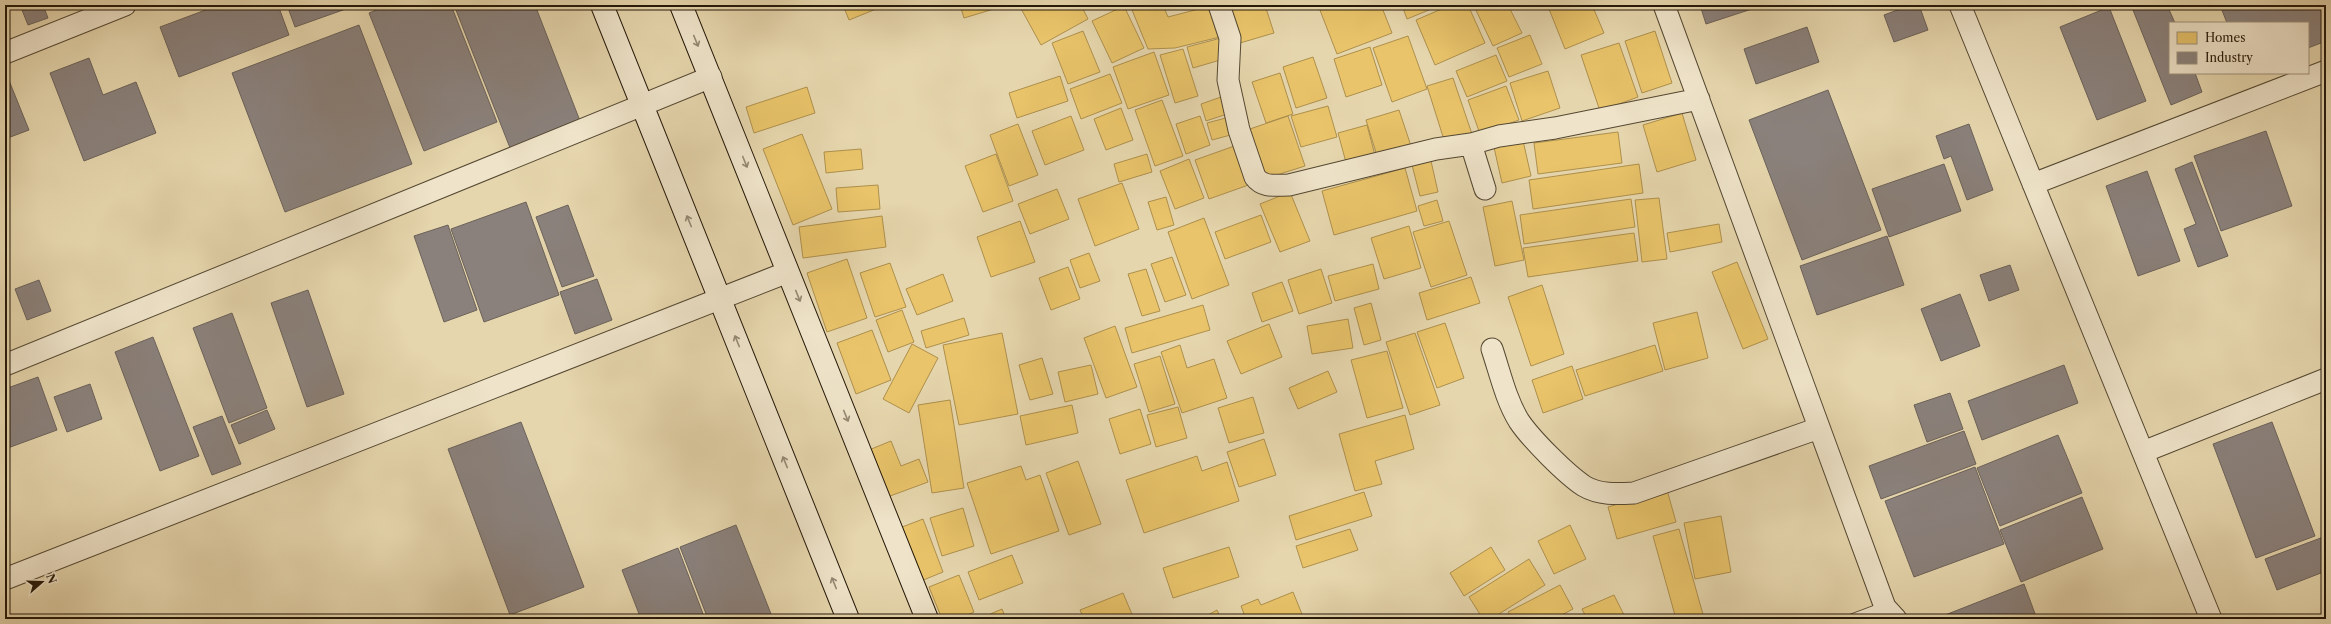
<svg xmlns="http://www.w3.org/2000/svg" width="2331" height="624" viewBox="0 0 2331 624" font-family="'Libre Caslon Text',serif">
<rect width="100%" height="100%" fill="#e6d6ad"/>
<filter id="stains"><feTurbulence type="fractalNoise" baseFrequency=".005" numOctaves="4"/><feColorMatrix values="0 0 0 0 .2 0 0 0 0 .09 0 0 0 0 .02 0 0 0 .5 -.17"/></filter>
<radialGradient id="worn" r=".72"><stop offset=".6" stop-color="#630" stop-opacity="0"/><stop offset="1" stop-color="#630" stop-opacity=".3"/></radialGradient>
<!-- homes -->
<path fill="#e9c46a" stroke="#ae904d" d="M 843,5 L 886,5 L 849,20 Z
M 960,5 L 1007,5 L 964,18 Z
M 1019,5 L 1081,5 L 1088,19 L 1041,45 Z
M 1130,5 L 1163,5 L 1168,17 L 1214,5 L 1224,36 L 1175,48 L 1148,49 Z
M 1229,5 L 1265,5 L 1274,33 L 1240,43 Z
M 1318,5 L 1381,5 L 1392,33 L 1337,54 Z
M 1402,5 L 1441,5 L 1407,19 Z
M 1451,5 L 1468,5 L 1485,43 L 1435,65 L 1416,20 Z
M 1508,5 L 1522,33 L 1493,46 L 1474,6 Z
M 1539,5 L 1550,5 L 1541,9 Z
M 1559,5 L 1592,5 L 1604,33 L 1565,49 L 1549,9 Z
M 1124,6 L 1144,48 L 1112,63 L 1092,21 Z
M 1083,31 L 1100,72 L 1068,84 L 1052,43 Z
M 1655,31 L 1672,83 L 1642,93 L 1625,41 Z
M 1530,35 L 1542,64 L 1509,77 L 1497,48 Z
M 1408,36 L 1427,89 L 1392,102 L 1373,48 Z
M 1221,38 L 1227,58 L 1193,68 L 1187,47 Z
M 1619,43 L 1638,97 L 1600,111 L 1581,55 Z
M 1370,47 L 1382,85 L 1346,97 L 1334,59 Z
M 1183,49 L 1198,96 L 1175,103 L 1160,55 Z
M 1154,52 L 1169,95 L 1128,109 L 1113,67 Z
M 1496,55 L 1507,81 L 1467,97 L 1456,71 Z
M 1313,57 L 1327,98 L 1296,108 L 1283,67 Z
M 1548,71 L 1560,108 L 1522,121 L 1510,83 Z
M 1280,73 L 1293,114 L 1266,123 L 1252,82 Z
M 1110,74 L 1122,103 L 1081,119 L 1070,89 Z
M 1060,76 L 1068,101 L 1017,118 L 1009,93 Z
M 1453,78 L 1472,134 L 1445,143 L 1427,86 Z
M 1506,86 L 1519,120 L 1480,134 L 1468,100 Z
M 807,87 L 815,113 L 754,133 L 746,107 Z
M 1221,97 L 1227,114 L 1206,121 L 1201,104 Z
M 1162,100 L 1183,156 L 1155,166 L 1135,110 Z
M 1328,106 L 1337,137 L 1301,147 L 1291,116 Z
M 1121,108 L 1133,140 L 1106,150 L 1094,119 Z
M 1399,110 L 1412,149 L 1378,159 L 1366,120 Z
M 1682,113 L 1696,160 L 1657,172 L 1643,125 Z
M 1071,116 L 1084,150 L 1045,165 L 1032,131 Z
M 1200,116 L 1210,145 L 1186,154 L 1176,124 Z
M 1233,116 L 1238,133 L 1212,140 L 1207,123 Z
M 1288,116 L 1305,166 L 1261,180 L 1244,131 Z
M 1018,124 L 1038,175 L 1009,186 L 990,135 Z
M 1367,125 L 1376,159 L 1347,166 L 1338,133 Z
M 1618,132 L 1622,163 L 1538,174 L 1534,143 Z
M 802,134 L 832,209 L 793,225 L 763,149 Z
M 1522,136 L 1531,176 L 1502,183 L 1493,143 Z
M 1240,144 L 1254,183 L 1209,199 L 1195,160 Z
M 861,149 L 863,169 L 826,173 L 824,152 Z
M 996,154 L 1013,201 L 983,212 L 965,166 Z
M 1147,154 L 1152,172 L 1119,182 L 1114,164 Z
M 1189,159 L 1204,198 L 1175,209 L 1160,171 Z
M 1431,161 L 1438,192 L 1420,196 L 1412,165 Z
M 1639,164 L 1643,193 L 1533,209 L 1529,180 Z
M 1405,168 L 1417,211 L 1334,235 L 1322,191 Z
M 1122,183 L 1139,229 L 1095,246 L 1078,199 Z
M 878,185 L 880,209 L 838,212 L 836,188 Z
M 1057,189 L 1069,219 L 1030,234 L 1018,204 Z
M 1290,192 L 1310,241 L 1280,252 L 1260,204 Z
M 1166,197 L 1174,225 L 1157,230 L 1148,202 Z
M 1659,198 L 1667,259 L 1642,262 L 1635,200 Z
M 1631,199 L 1635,227 L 1524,244 L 1520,215 Z
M 1437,200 L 1443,221 L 1424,226 L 1418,206 Z
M 1512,201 L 1524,260 L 1495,266 L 1483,207 Z
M 1261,215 L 1271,242 L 1225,259 L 1215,232 Z
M 882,216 L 886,247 L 803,258 L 799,227 Z
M 1204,218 L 1229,285 L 1192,299 L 1168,232 Z
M 1020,221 L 1035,262 L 991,277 L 977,237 Z
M 1449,221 L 1467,275 L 1431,287 L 1413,232 Z
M 1719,224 L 1722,242 L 1670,252 L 1667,233 Z
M 1409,226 L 1421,268 L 1384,279 L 1371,238 Z
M 1634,233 L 1638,261 L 1528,277 L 1523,248 Z
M 1089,253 L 1100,281 L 1080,288 L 1070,260 Z
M 1172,257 L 1186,295 L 1165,302 L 1151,264 Z
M 847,259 L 867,318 L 827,332 L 807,273 Z
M 1737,262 L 1768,339 L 1743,349 L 1712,272 Z
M 890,263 L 906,307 L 875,317 L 860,273 Z
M 1373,264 L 1379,289 L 1335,301 L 1328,276 Z
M 1068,267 L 1080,299 L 1051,310 L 1039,278 Z
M 1146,269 L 1160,311 L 1142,316 L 1128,274 Z
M 1321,269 L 1332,303 L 1299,314 L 1288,280 Z
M 943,274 L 953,301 L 917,315 L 906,289 Z
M 1471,277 L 1480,303 L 1427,320 L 1419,293 Z
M 1282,282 L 1293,311 L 1262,322 L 1252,293 Z
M 1542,285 L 1564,354 L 1531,366 L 1508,297 Z
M 1371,303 L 1381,340 L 1364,345 L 1354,308 Z
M 1203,305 L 1210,330 L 1132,353 L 1125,328 Z
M 902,310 L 914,342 L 888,352 L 876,320 Z
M 1697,312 L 1708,358 L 1665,370 L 1653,323 Z
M 964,318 L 969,335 L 926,348 L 921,331 Z
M 1348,319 L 1353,348 L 1312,354 L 1307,326 Z
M 1445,323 L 1464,378 L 1437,388 L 1417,332 Z
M 1269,324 L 1282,357 L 1241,374 L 1227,341 Z
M 1115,326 L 1137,387 L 1106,398 L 1084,338 Z
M 872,330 L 891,380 L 856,394 L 837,343 Z
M 1002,333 L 1018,414 L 959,425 L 943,345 Z
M 1415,333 L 1440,405 L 1410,415 L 1386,342 Z
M 912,344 L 938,358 L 909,413 L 883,399 Z
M 1180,345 L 1187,368 L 1214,359 L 1227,398 L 1182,413 L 1161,352 Z
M 1655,345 L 1663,371 L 1585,396 L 1576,370 Z
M 1387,351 L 1403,408 L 1367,418 L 1351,360 Z
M 1160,356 L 1175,404 L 1149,412 L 1134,364 Z
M 1042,358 L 1053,394 L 1030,400 L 1019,365 Z
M 1091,365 L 1098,394 L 1065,402 L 1058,372 Z
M 1572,366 L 1583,399 L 1543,413 L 1532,380 Z
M 1328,371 L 1337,392 L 1298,409 L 1289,388 Z
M 1253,397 L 1264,433 L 1229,443 L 1218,408 Z
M 950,400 L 964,488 L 932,493 L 918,405 Z
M 1072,405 L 1078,433 L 1026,445 L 1020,416 Z
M 1178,407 L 1187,438 L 1156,447 L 1147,415 Z
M 1140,409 L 1151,444 L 1120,454 L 1109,419 Z
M 1405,415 L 1414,449 L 1375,461 L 1382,484 L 1355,491 L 1339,434 Z
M 1264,439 L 1276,475 L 1239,487 L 1227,452 Z
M 891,441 L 901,466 L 919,459 L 928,482 L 882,499 L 864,452 Z
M 1197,456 L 1202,471 L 1227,462 L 1239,501 L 1144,533 L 1126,480 Z
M 1078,461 L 1101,524 L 1069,535 L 1046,473 Z
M 1021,466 L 1026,480 L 1040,475 L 1059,531 L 991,554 L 967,483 Z
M 1667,490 L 1676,522 L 1617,539 L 1608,507 Z
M 1364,492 L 1372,516 L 1296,540 L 1289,516 Z
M 963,508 L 974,546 L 942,556 L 930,518 Z
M 1721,516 L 1731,572 L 1695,579 L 1684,523 Z
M 923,519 L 943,572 L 916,583 L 897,529 Z
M 1570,525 L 1586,559 L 1554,574 L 1538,541 Z
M 1350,529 L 1358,550 L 1303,568 L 1296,546 Z
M 1679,529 L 1704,618 L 1702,619 L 1676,619 L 1653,536 Z
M 1229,547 L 1239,577 L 1173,598 L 1163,568 Z
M 1491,547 L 1505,570 L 1464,596 L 1450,573 Z
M 1012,555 L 1023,583 L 979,600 L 968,572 Z
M 1529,559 L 1545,585 L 1491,619 L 1483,619 L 1469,597 Z
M 959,575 L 974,612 L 958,619 L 942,619 L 929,587 Z
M 1560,585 L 1573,609 L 1554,619 L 1512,619 L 1508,612 Z
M 1293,592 L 1304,619 L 1246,619 L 1241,606 L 1258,599 L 1261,605 Z
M 1123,593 L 1134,619 L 1084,619 L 1080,610 Z
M 1614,595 L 1626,619 L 1587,619 L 1582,609 Z
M 1002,609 L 1006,619 L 979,619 Z
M 1217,610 L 1221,619 L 1201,619 Z
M 1568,614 L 1571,619 L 1560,619 Z"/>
<!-- industry -->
<path fill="#8a817c" stroke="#6b625a" d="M 20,5 L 43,5 L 48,18 L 28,25 Z
M 219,5 L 278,5 L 289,35 L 179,77 L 160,27 Z
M 287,5 L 357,5 L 295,27 Z
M 389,5 L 451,5 L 497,122 L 424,151 L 369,13 Z
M 454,5 L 535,5 L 582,126 L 512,153 Z
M 1700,5 L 1764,5 L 1706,24 Z
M 1911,5 L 1919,5 L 1928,30 L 1894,42 L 1884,15 Z
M 2131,5 L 2167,5 L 2175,23 L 2170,23 L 2170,73 L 2195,73 L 2202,92 L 2171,105 Z
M 2220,5 L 2326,5 L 2326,41 L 2308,48 L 2308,23 L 2227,23 Z
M 2109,7 L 2146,101 L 2097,120 L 2060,27 Z
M 359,25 L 412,164 L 285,212 L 232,73 Z
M 1807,27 L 1819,62 L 1756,84 L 1744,49 Z
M 89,58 L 103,95 L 136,82 L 156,133 L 84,161 L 50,73 Z
M 8,78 L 29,130 L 5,139 L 5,79 Z
M 1828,90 L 1881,230 L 1802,260 L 1749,120 Z
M 1969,124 L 1993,190 L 1967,200 L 1951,156 L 1944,159 L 1936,136 Z
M 2266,131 L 2292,206 L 2221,231 L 2194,156 Z
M 2192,162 L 2228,256 L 2198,267 L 2184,229 L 2196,224 L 2175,169 Z
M 1944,164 L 1961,211 L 1889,237 L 1872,189 Z
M 2147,171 L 2180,261 L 2138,276 L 2106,186 Z
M 526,202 L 559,295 L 484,322 L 451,229 Z
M 568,205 L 594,276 L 562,287 L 536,217 Z
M 448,225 L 477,310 L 444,322 L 414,236 Z
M 1887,236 L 1904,285 L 1817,315 L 1800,266 Z
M 2010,265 L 2019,290 L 1989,301 L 1980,275 Z
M 597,279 L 612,320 L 575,334 L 560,292 Z
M 39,280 L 51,311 L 27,320 L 15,289 Z
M 308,290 L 344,394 L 307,407 L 271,303 Z
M 1960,294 L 1980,346 L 1941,361 L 1921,309 Z
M 232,313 L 267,408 L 229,423 L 193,328 Z
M 153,337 L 199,456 L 160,471 L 115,352 Z
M 2064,365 L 2078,403 L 1982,440 L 1968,401 Z
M 38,377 L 57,430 L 5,449 L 5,389 Z
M 90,384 L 102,419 L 67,432 L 54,397 Z
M 1950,393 L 1963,429 L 1927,442 L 1914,405 Z
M 267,410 L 275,429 L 239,444 L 231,425 Z
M 222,416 L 241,464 L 212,475 L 193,427 Z
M 521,422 L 584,587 L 510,615 L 448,449 Z
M 2272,422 L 2315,536 L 2256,558 L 2213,444 Z
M 1964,431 L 1976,464 L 1881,499 L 1869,466 Z
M 2058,435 L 2082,493 L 2000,526 L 1977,468 Z
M 1975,467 L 2004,544 L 1914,577 L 1885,501 Z
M 2082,497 L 2103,549 L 2021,582 L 2000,530 Z
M 736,525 L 773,619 L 708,619 L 680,547 Z
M 2326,536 L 2326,571 L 2277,590 L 2265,559 Z
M 678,548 L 705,619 L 641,619 L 622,570 Z
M 2024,584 L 2037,619 L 1935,619 Z
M 578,615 L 579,619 L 568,619 Z"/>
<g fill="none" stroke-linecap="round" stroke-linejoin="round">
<!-- lane casing -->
<g stroke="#544832" stroke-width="12">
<path id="lane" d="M 1853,619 L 1885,607"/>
</g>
<!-- street casing -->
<g stroke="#544832" stroke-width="23">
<path id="street" d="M 1219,5 L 1230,38 L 1228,80 L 1239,130 L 1255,177 C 1263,188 1276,185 1289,185 L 1436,149 L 1471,144
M 1664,5 L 1885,607 L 1896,619
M 1960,5 L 2211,619
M 5,53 L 125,5
M 2033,184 L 2326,71
M 1485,189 L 1471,144 L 1499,136 L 1555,128 L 1699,99
M 1492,349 C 1500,373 1506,400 1519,421 C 1531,439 1566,474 1584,486 C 1599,495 1617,494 1634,493 L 1819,428
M 5,365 L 711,77
M 2143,452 L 2326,379
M 5,579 L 788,272"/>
</g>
<!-- secondary casing -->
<g stroke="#241809" stroke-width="24">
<path id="secondary" d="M 602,5 L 848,619
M 681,5 L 927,619"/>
</g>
<!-- lane -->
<use href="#lane" stroke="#efe4ca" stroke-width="10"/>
<!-- street -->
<use href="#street" stroke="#efe4ca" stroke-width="21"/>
<!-- secondary -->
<use href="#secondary" stroke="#efe4ca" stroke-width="22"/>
</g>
<!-- one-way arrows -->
<defs><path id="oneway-shaft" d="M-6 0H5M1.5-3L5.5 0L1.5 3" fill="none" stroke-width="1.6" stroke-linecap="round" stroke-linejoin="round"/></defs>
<g stroke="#948873">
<use href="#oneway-shaft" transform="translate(696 41) rotate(68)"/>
<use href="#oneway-shaft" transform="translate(745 162) rotate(68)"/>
<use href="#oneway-shaft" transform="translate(689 221) rotate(-112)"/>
<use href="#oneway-shaft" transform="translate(798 296) rotate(68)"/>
<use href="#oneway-shaft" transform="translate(737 341) rotate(-112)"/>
<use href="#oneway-shaft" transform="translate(846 416) rotate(68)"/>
<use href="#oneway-shaft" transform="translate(785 462) rotate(-112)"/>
<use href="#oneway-shaft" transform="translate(834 583) rotate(-112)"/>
</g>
<!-- margin -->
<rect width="2331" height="624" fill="none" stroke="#e6d6ad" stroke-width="20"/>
<rect x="6" y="6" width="2319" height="612" fill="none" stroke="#241809" stroke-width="2"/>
<rect x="10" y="10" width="2311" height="604" fill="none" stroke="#241809"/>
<!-- legend -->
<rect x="2169" y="22" width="140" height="52" fill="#efe4ca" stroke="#9e927d"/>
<rect x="2177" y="32" width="20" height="12" fill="#e9c46a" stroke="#9e927d"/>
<text x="2205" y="42" font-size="12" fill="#241809">Homes</text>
<rect x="2177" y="52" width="20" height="12" fill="#8a817c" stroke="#9e927d"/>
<text x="2205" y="62" font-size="12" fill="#241809">Industry</text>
<!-- north arrow -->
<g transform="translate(42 582) rotate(70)" stroke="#efe4ca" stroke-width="3" paint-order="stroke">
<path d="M0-3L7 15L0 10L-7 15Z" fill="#241809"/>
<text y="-6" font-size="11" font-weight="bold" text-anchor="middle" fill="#241809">N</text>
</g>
<rect width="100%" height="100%" filter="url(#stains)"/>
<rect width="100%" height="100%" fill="url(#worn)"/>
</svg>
